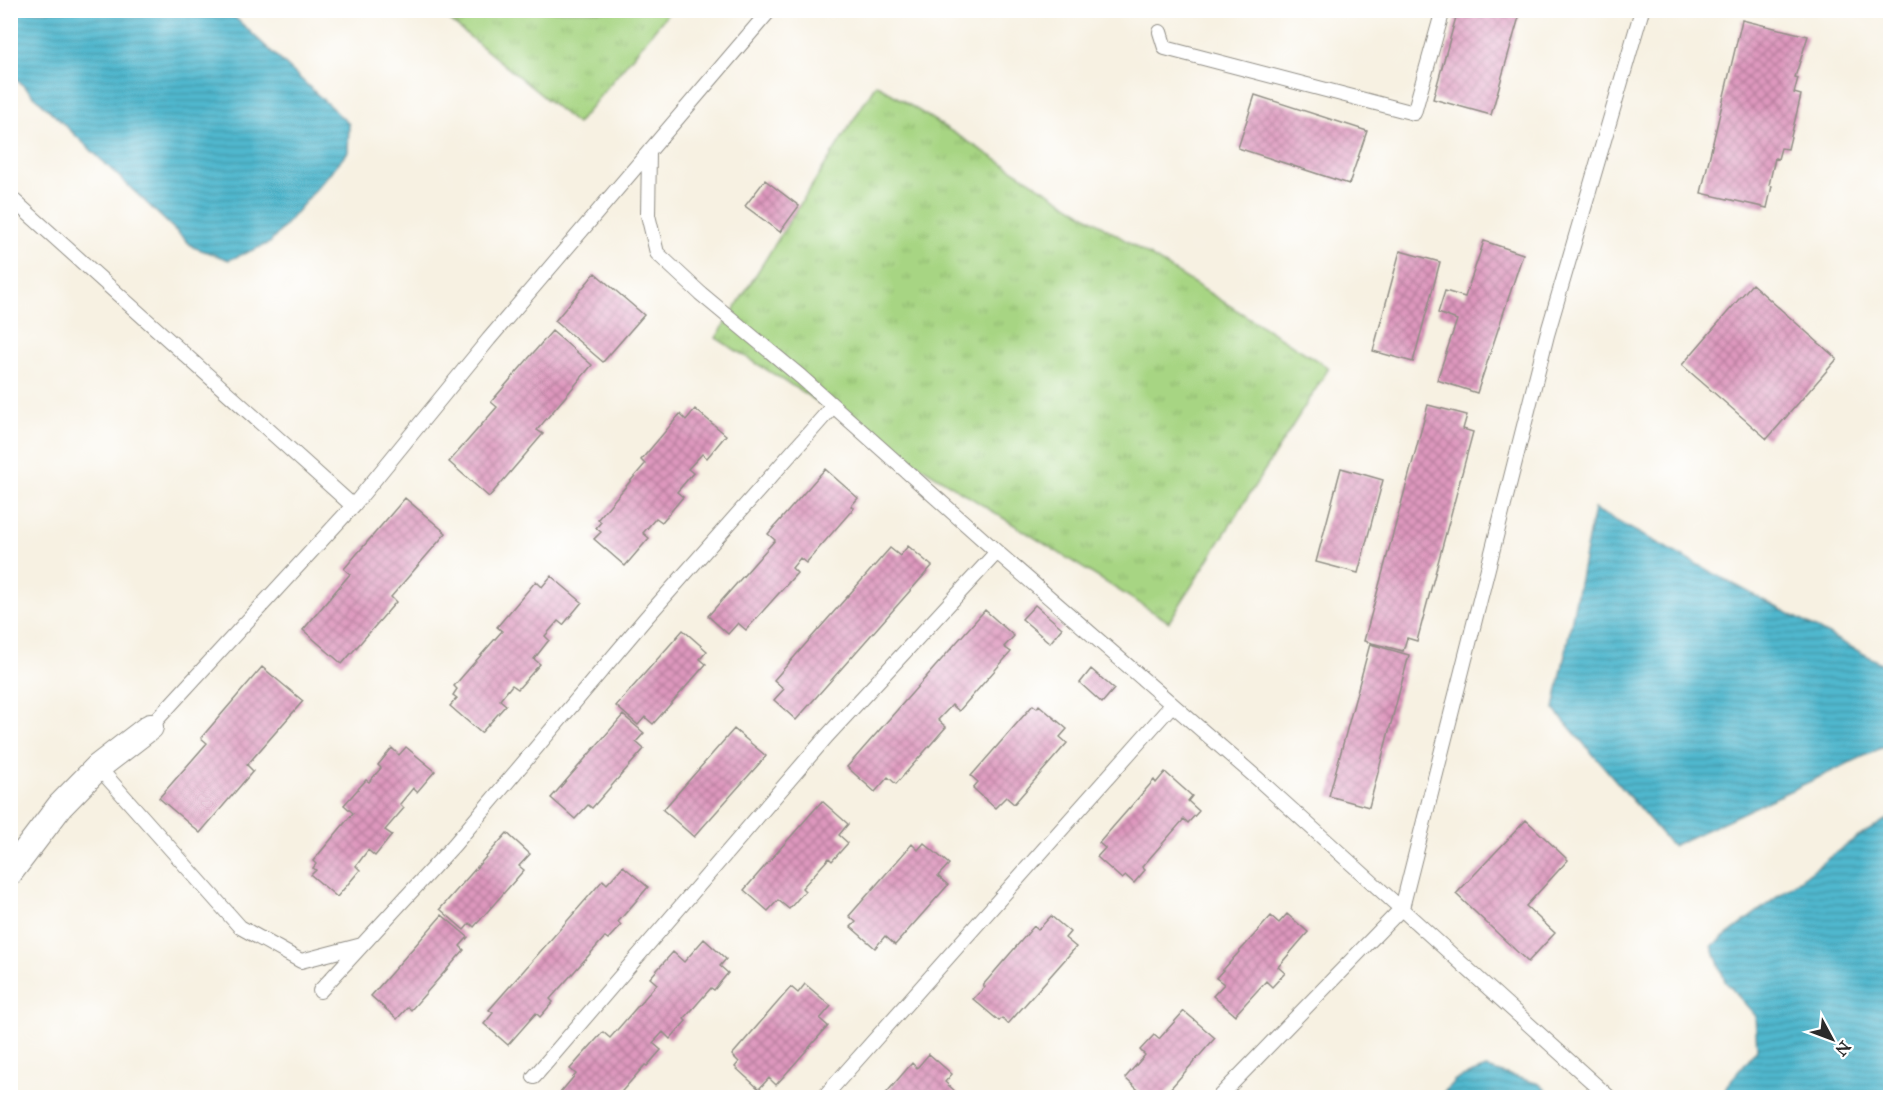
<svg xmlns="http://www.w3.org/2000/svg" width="1901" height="1108" viewBox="0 0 1901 1108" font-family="'IM FELL Great Primer',serif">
<defs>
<pattern id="park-tufts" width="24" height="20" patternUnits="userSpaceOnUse" patternTransform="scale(1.5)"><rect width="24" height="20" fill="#a7d583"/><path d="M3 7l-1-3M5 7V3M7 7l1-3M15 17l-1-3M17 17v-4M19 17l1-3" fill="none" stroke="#90b771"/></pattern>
<pattern id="water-rules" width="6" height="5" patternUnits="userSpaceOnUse" patternTransform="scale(1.5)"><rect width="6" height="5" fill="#50b7ce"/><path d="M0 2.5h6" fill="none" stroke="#4395a7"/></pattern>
<pattern id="building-cross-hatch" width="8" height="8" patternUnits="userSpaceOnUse" patternTransform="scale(1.5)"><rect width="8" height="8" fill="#de98be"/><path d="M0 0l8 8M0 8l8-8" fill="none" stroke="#b47c9b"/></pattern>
</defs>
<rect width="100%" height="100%" fill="#fff"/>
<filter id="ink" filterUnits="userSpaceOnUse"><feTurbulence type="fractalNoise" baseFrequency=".0167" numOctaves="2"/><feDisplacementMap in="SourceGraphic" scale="12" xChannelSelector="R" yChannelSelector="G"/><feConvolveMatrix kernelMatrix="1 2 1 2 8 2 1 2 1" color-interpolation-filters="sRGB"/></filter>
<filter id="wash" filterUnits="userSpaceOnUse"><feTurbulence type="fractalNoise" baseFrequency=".008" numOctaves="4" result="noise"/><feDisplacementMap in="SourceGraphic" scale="24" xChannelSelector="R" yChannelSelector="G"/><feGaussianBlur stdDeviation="1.35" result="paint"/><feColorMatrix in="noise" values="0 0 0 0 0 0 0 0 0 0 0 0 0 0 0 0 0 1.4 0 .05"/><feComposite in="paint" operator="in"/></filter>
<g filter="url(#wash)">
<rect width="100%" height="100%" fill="#f7f1e2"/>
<!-- park -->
<path fill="url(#park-tufts)" stroke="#698057" stroke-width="1.5" d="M 438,11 L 670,11 L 577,124 Z
M 876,84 L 1329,368 L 1169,622 L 716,338 Z"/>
<!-- water -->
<path fill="url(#water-rules)" stroke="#3e717c" stroke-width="1.5" d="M 10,11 L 228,11 L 349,124 L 348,152 L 270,243 L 229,260 L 193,247 L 11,74 Z
M 1594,509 L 1890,668 L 1890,744 L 1672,846 L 1554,709 Z
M 1890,817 L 1890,1097 L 1723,1097 L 1727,1085 L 1757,1049 L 1755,1015 L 1725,981 L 1712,946 L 1850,842 Z
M 1486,1068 L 1539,1084 L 1554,1097 L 1440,1097 L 1455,1080 Z"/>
<g id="blocks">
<!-- building -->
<path fill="url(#building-cross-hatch)" d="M 1458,10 L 1521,10 L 1491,115 L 1433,99 Z
M 1742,20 L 1808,36 L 1795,77 L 1798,78 L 1794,93 L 1801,95 L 1788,149 L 1781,148 L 1778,159 L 1775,158 L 1769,185 L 1772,186 L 1767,208 L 1701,193 Z
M 1255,95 L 1367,131 L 1349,184 L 1238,148 Z
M 765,180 L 799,206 L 780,232 L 745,206 Z
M 1484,241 L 1523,254 L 1477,393 L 1437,380 L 1457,320 L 1438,313 L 1445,291 L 1465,297 Z
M 1400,251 L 1440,262 L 1413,362 L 1373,351 Z
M 595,273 L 644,315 L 603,362 L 555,321 Z
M 1752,284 L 1837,359 L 1767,439 L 1682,365 Z
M 552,331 L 592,365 L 537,430 L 543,434 L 489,497 L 449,462 L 497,407 L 491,402 Z
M 1428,405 L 1467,415 L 1463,429 L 1473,432 L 1417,641 L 1407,638 L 1403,651 L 1364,641 Z
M 695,409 L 726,435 L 707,458 L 702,454 L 688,469 L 693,473 L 677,492 L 683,497 L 662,522 L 656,518 L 643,533 L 649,538 L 625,566 L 594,539 L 601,532 L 596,528 L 601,522 L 598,519 L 645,464 L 641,460 L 680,414 L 686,420 Z
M 1341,468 L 1383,480 L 1358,573 L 1316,562 Z
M 825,469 L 858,498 L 851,506 L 854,508 L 806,563 L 800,558 L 792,568 L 797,573 L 746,630 L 738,623 L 728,634 L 708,616 L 775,540 L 768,534 Z
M 405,498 L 446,533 L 391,597 L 396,602 L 342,664 L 303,630 L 350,574 L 344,569 Z
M 908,546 L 932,566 L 796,720 L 774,700 L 784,689 L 774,680 L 890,548 L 900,556 Z
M 551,576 L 582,602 L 563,625 L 558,621 L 545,636 L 549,640 L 534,659 L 540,664 L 518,689 L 512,685 L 500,700 L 506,705 L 481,733 L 450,706 L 457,698 L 453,695 L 457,689 L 454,686 L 502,631 L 497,627 L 536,581 L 542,587 Z
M 1035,605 L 1062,628 L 1050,643 L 1022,619 Z
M 985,610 L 1014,636 L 1004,647 L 1011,652 L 959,711 L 952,705 L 938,720 L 946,727 L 896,784 L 888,777 L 875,792 L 847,767 Z
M 683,630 L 707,651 L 700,659 L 706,664 L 653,724 L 645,717 L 638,725 L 616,706 Z
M 1370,644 L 1409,655 L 1369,807 L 1329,796 Z
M 262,667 L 303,701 L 247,765 L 253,771 L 200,833 L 159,798 L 207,743 L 201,738 Z
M 1091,669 L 1114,689 L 1102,703 L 1080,683 Z
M 1033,705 L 1037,708 L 1039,705 L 1067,729 L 1060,737 L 1067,743 L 1014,804 L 1006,797 L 995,808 L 973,788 L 978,782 L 971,776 Z
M 623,715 L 644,733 L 636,742 L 644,749 L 592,808 L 588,805 L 575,819 L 551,798 Z
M 734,729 L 766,756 L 694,837 L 663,810 Z
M 406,747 L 435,771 L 417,792 L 413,788 L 400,804 L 404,808 L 385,830 L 392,835 L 375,856 L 368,850 L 356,866 L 360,870 L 337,897 L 311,875 L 316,870 L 313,868 L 316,864 L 313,861 L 353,813 L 344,805 L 366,780 L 369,782 L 381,768 L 378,765 L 392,748 L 399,755 Z
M 1165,772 L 1192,796 L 1188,801 L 1199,811 L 1188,823 L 1184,819 L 1142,867 L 1145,870 L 1134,883 L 1126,876 L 1122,879 L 1097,857 L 1105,848 L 1099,843 L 1154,780 L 1156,783 Z
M 822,801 L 848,824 L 839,835 L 848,843 L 832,861 L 829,858 L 802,888 L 805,891 L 789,909 L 778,900 L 768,911 L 744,890 Z
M 1526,820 L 1568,860 L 1526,906 L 1555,933 L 1528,962 L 1456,894 Z
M 507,833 L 530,854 L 519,866 L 524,870 L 474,927 L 470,923 L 464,930 L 440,909 Z
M 924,843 L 949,864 L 938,876 L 948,885 L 895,945 L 885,936 L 875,948 L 851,927 L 856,922 L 849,916 L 912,844 L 918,850 Z
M 623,866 L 648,887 L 618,922 L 621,925 L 608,939 L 605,937 L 550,999 L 553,1002 L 540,1017 L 536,1013 L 508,1045 L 484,1024 L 493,1013 L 489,1010 L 603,880 L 607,884 Z
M 1287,914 L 1308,932 L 1278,967 L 1285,973 L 1272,987 L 1266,981 L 1235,1015 L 1213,996 L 1224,984 L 1216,978 L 1271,916 L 1279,923 Z
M 442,915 L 468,937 L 460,946 L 464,950 L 411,1010 L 408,1007 L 397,1019 L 371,996 Z
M 1051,916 L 1070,932 L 1065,938 L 1076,947 L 1008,1024 L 1002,1018 L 999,1021 L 973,999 L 985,987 L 983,985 L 1034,926 L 1038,930 Z
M 704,939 L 726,959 L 720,966 L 728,973 L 714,990 L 711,988 L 684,1019 L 686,1021 L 670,1039 L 663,1032 L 653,1043 L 661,1050 L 647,1066 L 645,1065 L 616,1098 L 565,1098 L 560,1093 L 576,1074 L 570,1069 L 603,1032 L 610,1038 L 657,984 L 650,978 L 673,952 L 684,962 Z
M 805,984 L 831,1006 L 820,1019 L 828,1026 L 776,1085 L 769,1078 L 759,1089 L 735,1067 L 739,1062 L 732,1055 L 791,987 L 798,993 Z
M 1184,1011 L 1215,1038 L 1162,1098 L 1147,1098 L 1125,1078 L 1145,1055 L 1140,1050 L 1154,1035 L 1159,1039 Z
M 929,1054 L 952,1074 L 945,1082 L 957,1093 L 952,1098 L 882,1098 L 912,1063 L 917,1068 Z"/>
</g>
</g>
<g filter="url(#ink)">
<use href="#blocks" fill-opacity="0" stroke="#918e86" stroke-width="1.5"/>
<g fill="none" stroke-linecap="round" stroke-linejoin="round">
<!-- service casing -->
<g stroke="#918e86" stroke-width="16">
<path id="service" d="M 1160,32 L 1165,48 L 1414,113 L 1443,10
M 649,152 L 648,215 L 657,253 L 700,293 L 801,377 L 997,552 L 1258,779 L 1610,1098
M 10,197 L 353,506
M 150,727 L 353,506 L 489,339 L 770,10
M 98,767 L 240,927 L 301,961 L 362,945
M 320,991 L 454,845 L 645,619 L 833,406
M 534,1077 L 827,736 L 997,552
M 823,1098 L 1172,705
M 1218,1098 L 1402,908 L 1547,335 L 1642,10"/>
</g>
<!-- minor casing -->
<g stroke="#918e86" stroke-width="28">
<path id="minor" d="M 10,872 L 60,806 L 98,767 L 150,727"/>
</g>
<!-- service -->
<use href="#service" stroke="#fff" stroke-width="14"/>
<!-- minor -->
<use href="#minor" stroke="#fff" stroke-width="26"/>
</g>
</g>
<!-- margin -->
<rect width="1901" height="1108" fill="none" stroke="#fff" stroke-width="36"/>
<!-- north arrow -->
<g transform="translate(1832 1039) rotate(131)" stroke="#ffffff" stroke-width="4.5" paint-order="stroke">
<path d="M0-4.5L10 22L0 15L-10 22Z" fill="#2b2b2b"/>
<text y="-9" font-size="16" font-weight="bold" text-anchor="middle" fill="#2b2b2b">N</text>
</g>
</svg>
